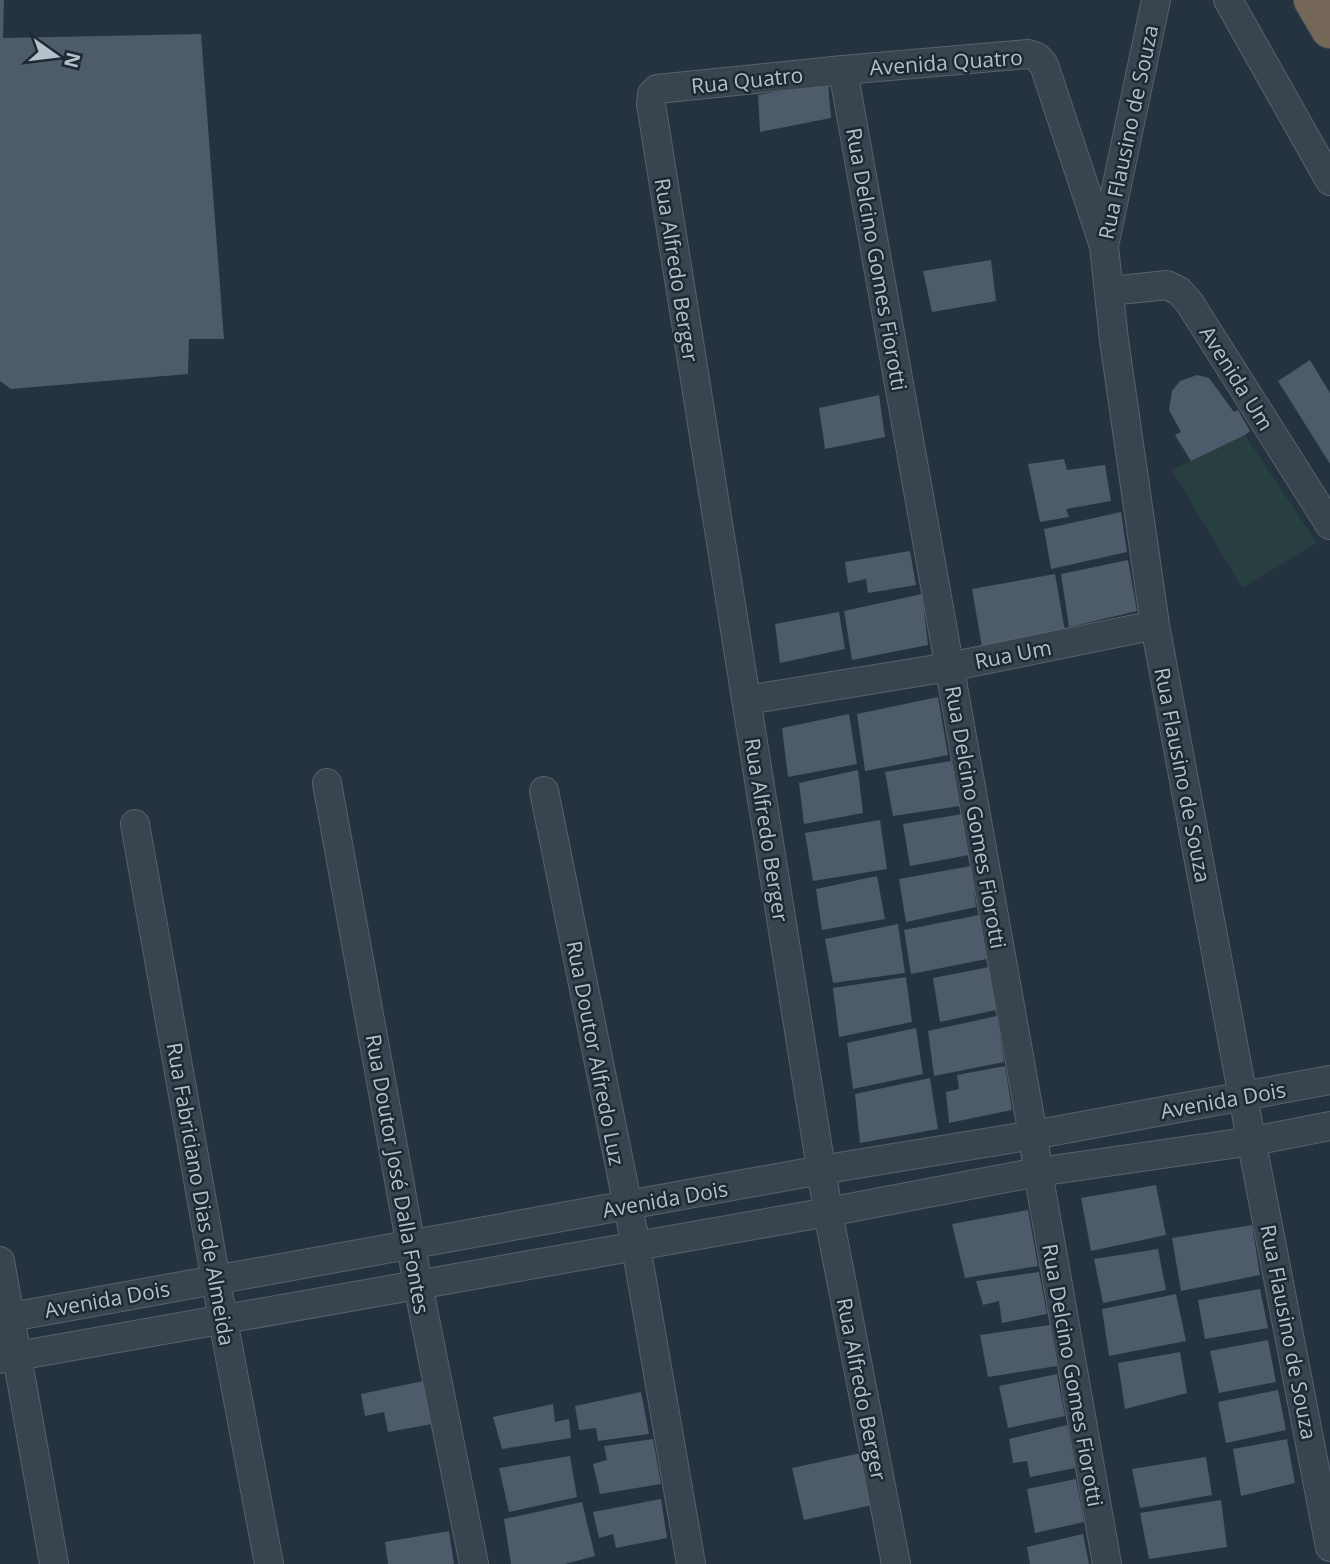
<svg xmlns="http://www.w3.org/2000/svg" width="1330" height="1564" viewBox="0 0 1330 1564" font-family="'Open Sans',sans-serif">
<rect width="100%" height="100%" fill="#25323f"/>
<!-- green -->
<path fill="#273f40" d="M 1245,435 L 1317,543 L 1242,588 L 1172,470 Z"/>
<!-- building -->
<path fill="#4e5b6a" d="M 0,0 L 4,0 L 3,38 L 201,34 L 224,339 L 189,339 L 188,374 L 11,389 L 0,381 Z
M 828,83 L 831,118 L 760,132 L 758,95 Z
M 991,260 L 996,301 L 932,312 L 923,271 Z
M 1310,360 L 1330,393 L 1330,464 L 1278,381 Z
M 1197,375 L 1209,378 L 1234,412 L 1238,410 L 1250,431 L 1245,435 L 1191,461 L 1175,435 L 1181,432 L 1169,410 L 1172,391 L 1180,381 Z
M 879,395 L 885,437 L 825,449 L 819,408 Z
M 1064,459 L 1067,470 L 1105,465 L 1111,501 L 1066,509 L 1069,517 L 1040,522 L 1028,464 Z
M 1121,512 L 1127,552 L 1051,569 L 1044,529 Z
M 910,551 L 916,585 L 868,593 L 866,579 L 848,583 L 845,562 Z
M 1128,560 L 1137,611 L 1069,627 L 1061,574 Z
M 1055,574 L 1065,631 L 982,647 L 972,589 Z
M 922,594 L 928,645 L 852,660 L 844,611 Z
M 839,612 L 845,649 L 780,663 L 775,624 Z
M 938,697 L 948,755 L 865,771 L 857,714 Z
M 849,714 L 857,764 L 788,777 L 782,728 Z
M 951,761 L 960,806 L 893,816 L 885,772 Z
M 858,770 L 863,813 L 804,824 L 799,783 Z
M 962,814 L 969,855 L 910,866 L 903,824 Z
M 880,820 L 887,869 L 813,881 L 805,833 Z
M 971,866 L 976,907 L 906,922 L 899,879 Z
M 877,876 L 885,919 L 822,930 L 816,889 Z
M 979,915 L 987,959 L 911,974 L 904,930 Z
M 898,924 L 905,973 L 833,983 L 825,939 Z
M 989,967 L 996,1010 L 940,1022 L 933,978 Z
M 906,977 L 912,1022 L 839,1037 L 833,988 Z
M 997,1016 L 1004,1062 L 934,1076 L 928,1031 Z
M 916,1028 L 923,1074 L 853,1089 L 847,1043 Z
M 1005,1066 L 1012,1110 L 949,1123 L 946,1092 L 959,1089 L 957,1075 Z
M 930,1078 L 938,1129 L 860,1143 L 855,1094 Z
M 1156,1185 L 1166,1235 L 1091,1251 L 1081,1198 Z
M 1028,1210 L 1038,1266 L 965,1278 L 952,1224 Z
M 1252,1225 L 1260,1275 L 1181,1291 L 1172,1238 Z
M 1158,1249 L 1166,1290 L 1103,1303 L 1094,1259 Z
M 1039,1272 L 1047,1314 L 1002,1323 L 999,1301 L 983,1305 L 976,1281 Z
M 1260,1289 L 1268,1328 L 1205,1339 L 1198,1300 Z
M 1176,1294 L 1186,1341 L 1109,1356 L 1102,1309 Z
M 1050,1325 L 1057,1366 L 988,1377 L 980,1335 Z
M 1268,1340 L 1276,1382 L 1219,1393 L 1210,1351 Z
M 1180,1352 L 1187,1393 L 1125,1409 L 1118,1363 Z
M 1057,1374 L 1065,1416 L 1008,1428 L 999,1386 Z
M 428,1380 L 438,1423 L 388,1432 L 384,1412 L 365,1416 L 361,1394 Z
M 1278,1390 L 1286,1430 L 1226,1443 L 1218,1402 Z
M 641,1392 L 649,1434 L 598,1441 L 596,1428 L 579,1430 L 575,1406 Z
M 553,1404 L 555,1422 L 569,1419 L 571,1438 L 502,1449 L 493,1417 Z
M 1067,1425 L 1075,1468 L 1030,1477 L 1027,1461 L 1013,1463 L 1009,1439 Z
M 653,1439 L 661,1484 L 600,1494 L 593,1464 L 607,1460 L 604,1446 Z
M 1287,1439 L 1295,1483 L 1241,1496 L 1233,1449 Z
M 861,1453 L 872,1505 L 804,1520 L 792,1468 Z
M 570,1456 L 577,1497 L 509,1512 L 499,1468 Z
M 1206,1457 L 1212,1495 L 1140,1508 L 1132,1469 Z
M 1076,1479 L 1084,1522 L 1035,1533 L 1027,1489 Z
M 661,1499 L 667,1538 L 616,1548 L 613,1534 L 599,1538 L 593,1512 Z
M 1221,1500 L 1227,1547 L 1149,1559 L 1140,1513 Z
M 582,1502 L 595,1556 L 565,1564 L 511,1564 L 504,1519 Z
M 449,1531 L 454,1564 L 388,1564 L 385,1542 Z
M 1083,1534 L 1089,1564 L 1030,1564 L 1027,1547 Z"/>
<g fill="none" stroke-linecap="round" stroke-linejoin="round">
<!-- street casing -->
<g stroke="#57626d" stroke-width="30">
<path id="street" d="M 1156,0 L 1104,246 L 1114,340 L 1155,625 L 1243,1097 L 1330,1547
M 1228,0 L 1330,181
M 843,70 L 1033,1135 L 1038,1172 L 1107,1564
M 1110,291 L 1167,285 L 1179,291 L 1189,302 L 1330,525
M 747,700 L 949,667 L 1155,625
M 327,783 L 418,1285 L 474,1564
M 544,791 L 636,1246 L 691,1564
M 135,824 L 223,1320 L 269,1564
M 0,1261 L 54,1564
M 0,1319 L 821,1170 L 1033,1135 L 1330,1080
M 0,1359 L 828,1212 L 1038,1172 L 1253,1141 L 1330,1126
M 896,1564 L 828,1212 L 651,104 L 652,94 L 657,89 L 843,70 L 1028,54 L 1037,57 L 1044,65 L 1104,246"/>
</g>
<!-- highway casing -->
<g stroke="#444f5a" stroke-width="40">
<path id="highway" d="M 1313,0 L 1330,29"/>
</g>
<!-- street -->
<use href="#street" stroke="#39444f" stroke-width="28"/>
<!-- highway -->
<use href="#highway" stroke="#756757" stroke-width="38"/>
</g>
<g text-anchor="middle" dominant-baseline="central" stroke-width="5" stroke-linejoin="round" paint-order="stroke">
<!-- street labels -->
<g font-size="21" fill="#b6bfca" stroke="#1e2934">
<text transform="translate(946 62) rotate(-4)">Avenida Quatro</text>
<text transform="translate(747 80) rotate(-6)">Rua Quatro</text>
<text transform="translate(1128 132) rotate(-78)">Rua Flausino de Souza</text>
<text transform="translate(877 259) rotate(80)">Rua Delcino Gomes Fiorotti</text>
<text transform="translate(677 270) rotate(81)">Rua Alfredo Berger</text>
<text transform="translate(1237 378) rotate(58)">Avenida Um</text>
<text transform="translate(1013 654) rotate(-11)">Rua Um</text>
<text transform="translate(1183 775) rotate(79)">Rua Flausino de Souza</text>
<text transform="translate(976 817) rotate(80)">Rua Delcino Gomes Fiorotti</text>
<text transform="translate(767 830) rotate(81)">Rua Alfredo Berger</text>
<text transform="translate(596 1053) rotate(79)">Rua Doutor Alfredo Luz</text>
<text transform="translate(1223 1100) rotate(-10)">Avenida Dois</text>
<text transform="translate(398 1174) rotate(80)">Rua Doutor José Dalla Fontes</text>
<text transform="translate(201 1194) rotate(80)">Rua Fabriciano Dias de Almeida</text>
<text transform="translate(665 1199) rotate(-10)">Avenida Dois</text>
<text transform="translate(107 1299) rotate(-10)">Avenida Dois</text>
<text transform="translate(1289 1332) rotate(79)">Rua Flausino de Souza</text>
<text transform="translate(1073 1375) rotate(80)">Rua Delcino Gomes Fiorotti</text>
<text transform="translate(862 1389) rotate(79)">Rua Alfredo Berger</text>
</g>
</g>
<!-- north arrow -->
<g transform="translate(56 56) rotate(104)" stroke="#1e2934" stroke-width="5" paint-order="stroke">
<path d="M0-5L12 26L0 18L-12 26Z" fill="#b6bfca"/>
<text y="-10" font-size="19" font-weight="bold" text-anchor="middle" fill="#b6bfca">N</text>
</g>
</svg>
